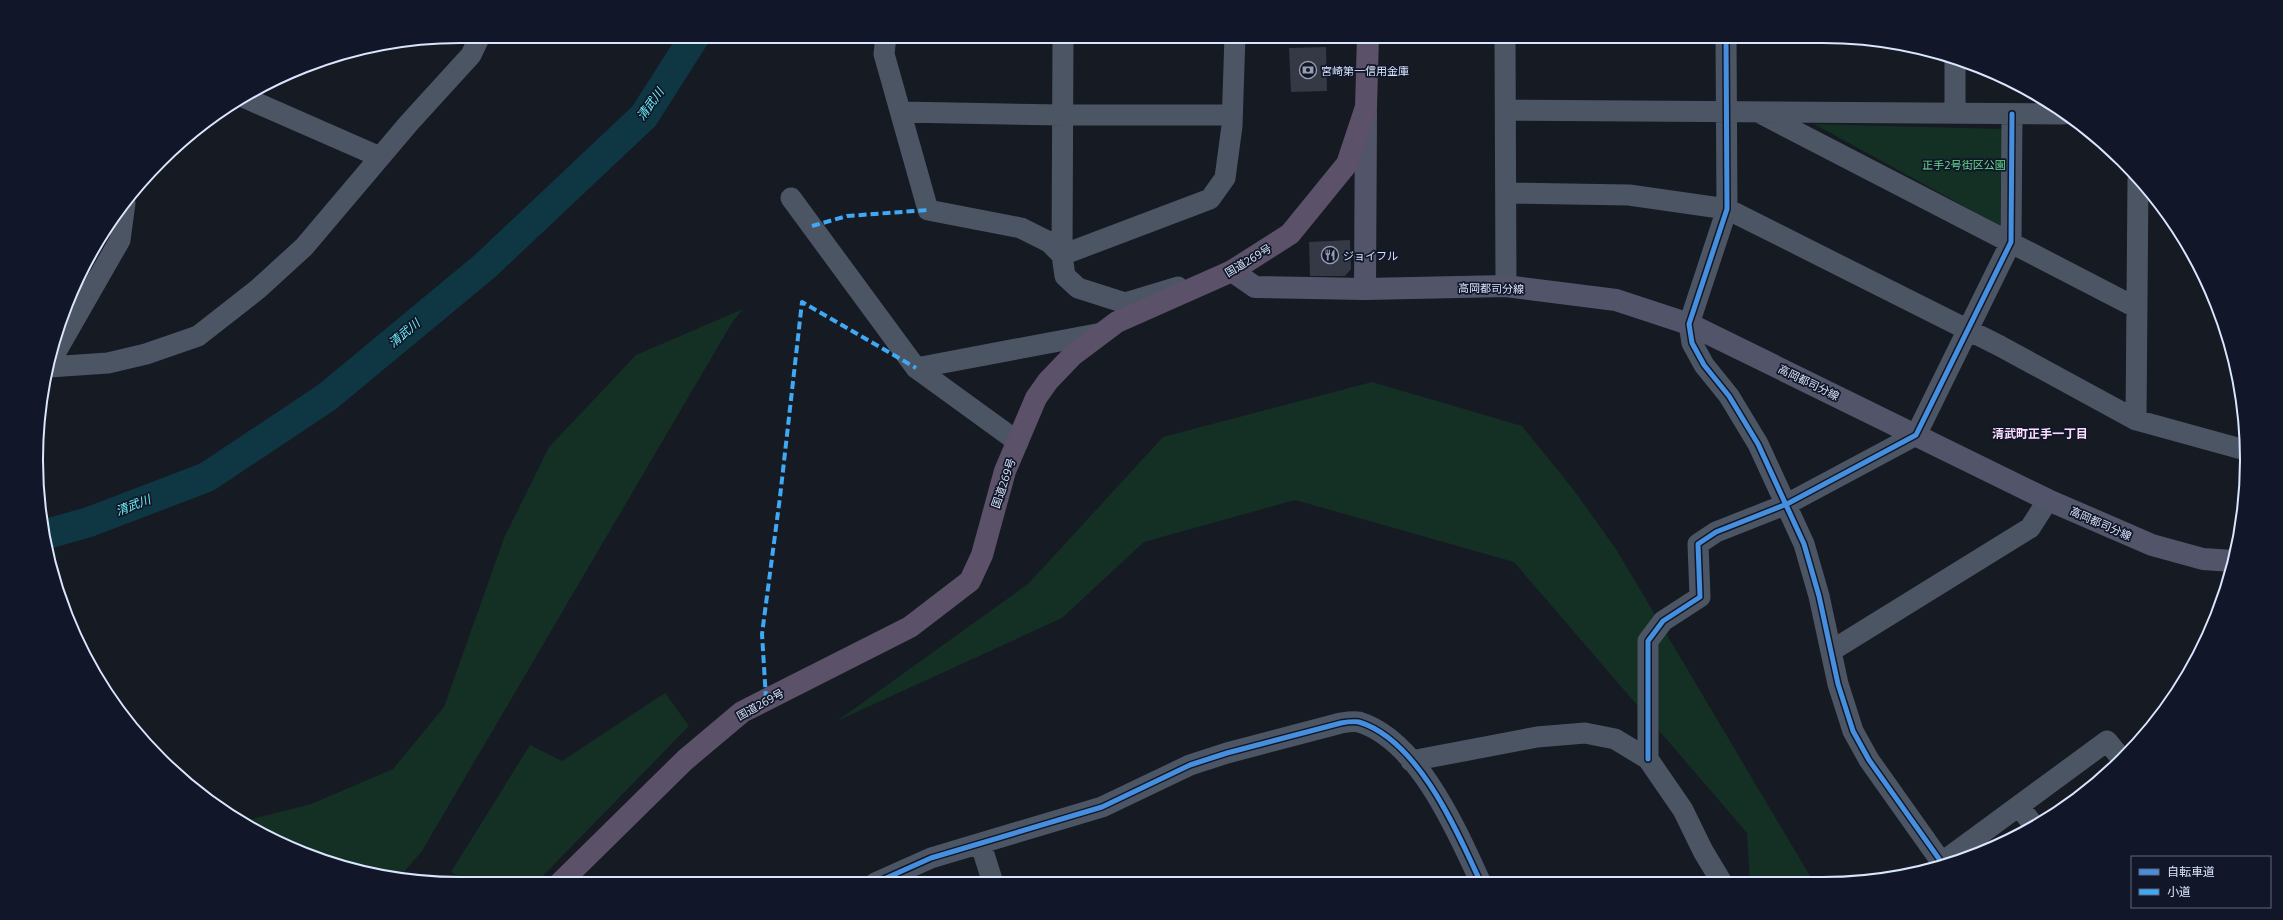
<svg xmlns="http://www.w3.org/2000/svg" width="2283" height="920" viewBox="0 0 2283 920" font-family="'Open Sans','Noto Sans JP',sans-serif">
<rect width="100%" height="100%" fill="#161a23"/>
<!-- green -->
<path fill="#142f24" d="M 1814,124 L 2002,129 L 2000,226 Z
M 743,309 L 733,321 L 422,851 L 398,879 L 324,862 L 240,822 L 311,804 L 393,769 L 444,707 L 504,538 L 549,447 L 636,355 Z
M 1372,382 L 1522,426 L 1573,489 L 1616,549 L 1813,881 L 1750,881 L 1747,833 L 1514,562 L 1295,500 L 1144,542 L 1062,618 L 837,721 L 1028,584 L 1163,437 Z
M 665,693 L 689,726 L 535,884 L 471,884 L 451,872 L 530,745 L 562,761 Z"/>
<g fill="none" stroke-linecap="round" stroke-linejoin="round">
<!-- river -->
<path stroke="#0e3743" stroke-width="30" d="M 43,535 L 89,522 L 207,477 L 327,397 L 485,266 L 644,116 L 695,36"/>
</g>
<!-- building -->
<path fill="#343945" d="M 1326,47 L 1327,91 L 1291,92 L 1289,48 Z
M 1350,240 L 1351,269 L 1345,276 L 1310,276 L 1309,242 Z"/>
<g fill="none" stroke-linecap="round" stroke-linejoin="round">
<!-- minor -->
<path stroke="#4c5564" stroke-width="21" d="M 886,36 L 884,54 L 928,210 L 1021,228 L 1049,242 L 1062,255
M 1063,36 L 1062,255 L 1065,276 L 1078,288 L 1125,303 L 1178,287
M 1505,36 L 1506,286
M 1726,36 L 1727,209 L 1689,324 L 1692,343 L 1704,365 L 1729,396 L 1758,444 L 1804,544 L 1819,596 L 1838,684 L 1853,731 L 1869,760 L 1942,863
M 243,97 L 380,157
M 1506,110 L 2064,114
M 901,112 L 1063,115 L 1232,115
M 1760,113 L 2137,308
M 1955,113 L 1955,58
M 1506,193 L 1629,195 L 1727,209 L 2000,346 L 2136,420 L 2245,450
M 791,198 L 916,368 L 1102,333
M 1062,255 L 1210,199 L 1225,178 L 1232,126 L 1235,36
M 49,364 L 120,240 L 125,203
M 49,367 L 108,363 L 146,354 L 198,336 L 258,289 L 304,247 L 409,123 L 471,55 L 480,36
M 916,368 L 1018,442
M 2136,420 L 2138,179
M 1831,651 L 2030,528 L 2048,500
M 1648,759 L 1648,641 L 1663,621 L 1700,597 L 1698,544 L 1716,532 L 1787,504 L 1916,435 L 2011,242 L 2012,114
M 1411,761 L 1537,737 L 1585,733 L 1615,739 L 1648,759 L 1683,810 L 1703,851 L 1721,881
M 2019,806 L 2034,826
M 981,845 L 993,883
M 1941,863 L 2107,741 L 2121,758
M 875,883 L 931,858 L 1102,807 L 1190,765 L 1227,753 L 1341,723 C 1347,722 1354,721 1359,722 C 1418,740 1457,831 1480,881"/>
<!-- major -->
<path stroke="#52556a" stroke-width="22" d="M 1232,271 L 1255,287 L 1365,289 L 1506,286 L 1616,300 L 1689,324 L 2048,500 L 2152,545 L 2203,559 L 2233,561
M 1365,289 L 1366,112"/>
<!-- highway -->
<path stroke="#5b5168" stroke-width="22" d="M 559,884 L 685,760 L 742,712 L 910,627 L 970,581 L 982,555 L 1005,471 L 1036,398 L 1048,381 L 1073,355 L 1117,322 L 1232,271 L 1290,234 L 1347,164 L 1366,107 L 1368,36"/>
<!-- quiet -->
<path stroke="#3fa9f5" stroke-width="4" stroke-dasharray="8 4" stroke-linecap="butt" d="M 812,226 L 847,216 L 928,210
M 766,699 L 762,634 L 780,497 L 802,302 L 916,368"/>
<!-- cycleway casing -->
<g stroke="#111728" stroke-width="8">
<path id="cycleway" d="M 1726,36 L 1727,209 L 1689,324 L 1692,343 L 1704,365 L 1729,396 L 1758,444 L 1804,544 L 1819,596 L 1838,684 L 1853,731 L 1869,760 L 1942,863
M 1648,759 L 1648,641 L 1663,621 L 1700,597 L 1698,544 L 1716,532 L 1787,504 L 1916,435 L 2011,242 L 2012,114
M 875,883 L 931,858 L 1102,807 L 1190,765 L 1227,753 L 1341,723 C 1347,722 1354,721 1359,722 C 1418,740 1457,831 1480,881"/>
</g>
<!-- cycleway -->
<use href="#cycleway" stroke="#468fdf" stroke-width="5"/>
</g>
<!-- icons -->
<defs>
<g id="bank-ring" transform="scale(0.9)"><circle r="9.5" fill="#111728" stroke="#959eb1" stroke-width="1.5"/><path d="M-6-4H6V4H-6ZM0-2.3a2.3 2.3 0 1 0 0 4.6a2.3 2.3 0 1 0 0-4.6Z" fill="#959eb1"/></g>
<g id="restaurant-ring" transform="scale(0.9)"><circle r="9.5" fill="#111728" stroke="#959eb1" stroke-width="1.5"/><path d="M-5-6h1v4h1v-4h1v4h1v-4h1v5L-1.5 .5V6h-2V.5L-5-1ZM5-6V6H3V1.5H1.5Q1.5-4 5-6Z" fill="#959eb1"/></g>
</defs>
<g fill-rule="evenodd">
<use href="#bank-ring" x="1308" y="70"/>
<use href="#restaurant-ring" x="1330" y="255"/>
</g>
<g text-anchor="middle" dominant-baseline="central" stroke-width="3.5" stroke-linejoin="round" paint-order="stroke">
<!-- poi labels -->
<g font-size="11" fill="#dae5fe" stroke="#111728" text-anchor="start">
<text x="1321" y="70">宮崎第一信用金庫</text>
<text x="1343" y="255">ジョイフル</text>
</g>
<!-- park labels -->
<g font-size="11" fill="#67dc8d" stroke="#111728">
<text x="1964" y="164">正手2号街区公園</text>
</g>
<!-- street labels -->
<g font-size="11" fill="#dae5fe" stroke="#111728">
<text transform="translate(1248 260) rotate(-31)">国道269号</text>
<text transform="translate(1491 288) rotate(1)">高岡都司分線</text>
<text transform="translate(1809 382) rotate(26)">高岡都司分線</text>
<text transform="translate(1003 483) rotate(-71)">国道269号</text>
<text transform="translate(2101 523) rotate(24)">高岡都司分線</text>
<text transform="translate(760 704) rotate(-29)">国道269号</text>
</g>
<!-- water labels -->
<g font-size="12" font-style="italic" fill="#6cf5fa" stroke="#111728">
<text transform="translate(650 104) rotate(-54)">清武川</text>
<text transform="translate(404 333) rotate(-40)">清武川</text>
<text transform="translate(133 505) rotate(-21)">清武川</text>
</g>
<!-- neighbourhood labels -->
<g font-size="12" font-weight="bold" fill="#fcdcfe" stroke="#111728">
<text x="2040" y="433">清武町正手一丁目</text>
</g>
</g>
<!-- crop -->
<path d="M0 0H2283V920H0ZM460 43H1823A417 417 0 0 1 2240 460V460A417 417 0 0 1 1823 877H460A417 417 0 0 1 43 460V460A417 417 0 0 1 460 43Z" fill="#111728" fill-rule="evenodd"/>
<path fill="none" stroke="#dae5fe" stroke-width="2" d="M460 43H1823A417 417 0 0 1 2240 460V460A417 417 0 0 1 1823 877H460A417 417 0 0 1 43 460V460A417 417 0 0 1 460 43Z"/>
<!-- legend -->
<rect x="2131" y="856" width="140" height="52" fill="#111728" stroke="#61697e"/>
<rect x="2139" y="869" width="20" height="6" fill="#468fdf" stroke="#61697e"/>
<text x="2167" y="876" font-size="12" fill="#dae5fe">自転車道</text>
<rect x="2139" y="889" width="20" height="6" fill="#3fa9f5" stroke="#61697e"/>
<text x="2167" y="896" font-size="12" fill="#dae5fe">小道</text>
</svg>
